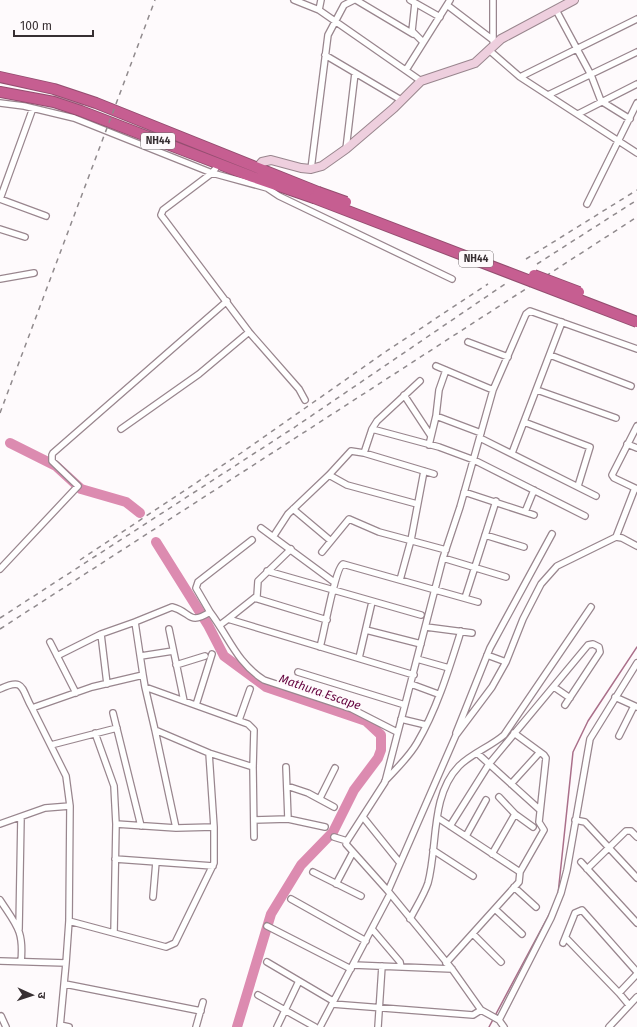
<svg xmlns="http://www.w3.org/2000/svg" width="637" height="1027" viewBox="0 0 637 1027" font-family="'Fira Sans','Noto Sans Devanagari',sans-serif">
<rect width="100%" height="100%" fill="#fefafc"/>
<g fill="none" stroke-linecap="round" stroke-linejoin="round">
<!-- stream -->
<path stroke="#aa6f8a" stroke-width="1.5" d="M 558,894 L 573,752 L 588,721 L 637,647
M 489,1027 L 552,909"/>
<!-- river -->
<path stroke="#dc8bb0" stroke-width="10" d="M 10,443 L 56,466 L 81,489 L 126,502 L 140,513
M 156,542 L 208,625 L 224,656 L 266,687 L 366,721 L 381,735 L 381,750 L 378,758 L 354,790 L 333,832 L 301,865 L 271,914 L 237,1027"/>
<!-- street casing -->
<g stroke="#99868e" stroke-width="8">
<path id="street" d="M 294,0 L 319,10 L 421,81
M 356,0 L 413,34
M 410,0 L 440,17
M 493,0 L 493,41
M 415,3 L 412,31 L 423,42
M 447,5 L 493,40
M 319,10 L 321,0
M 556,10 L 591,75 L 601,101 L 630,119
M 489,50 L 520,77 L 637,19
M 325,55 L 401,100
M 406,70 L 450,0
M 520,77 L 637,153
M 548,95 L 637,52
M 0,103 L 24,106 L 74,118 L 212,173 L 267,188 L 279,196 L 452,279
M 578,114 L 637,84
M 346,149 L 355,73
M 219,164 L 212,173 L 163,210 L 161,215 L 249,332 L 299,389 L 305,400
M 311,169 L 328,35 L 344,5 L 354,0
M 0,199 L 33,108
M 0,199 L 46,216
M 587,204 L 637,103
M 0,229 L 25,237
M 0,279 L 34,273
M 468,342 L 508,357
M 550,355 L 631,386
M 436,366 L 493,390
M 537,390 L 616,418
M 404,395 L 431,436
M 436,416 L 439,390 L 446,370
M 524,422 L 590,447 L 578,486
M 637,426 L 612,475 L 614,478 L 637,489
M 121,429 L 199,374 L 249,332
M 372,429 L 377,421 L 420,381
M 480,438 L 596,496
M 627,444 L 637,448
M 429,445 L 436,416 L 481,433
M 364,453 L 372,429 L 439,447 L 474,460 L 585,516
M 512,453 L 562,322
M 329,475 L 347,485 L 417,504
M 464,492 L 534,515
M 293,509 L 331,541
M 525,512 L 534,490
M 261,528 L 334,582
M 485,535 L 524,547
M 273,537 L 288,514 L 329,475 L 351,451 L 364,453 L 434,474
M 616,537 L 635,488
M 322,552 L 349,519 L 379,532 L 446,550
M 443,558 L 506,577
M 0,569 L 78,486 L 52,461 L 52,455 L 53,453 L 227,301
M 267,571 L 421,615
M 400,580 L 411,540 L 424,471
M 255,598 L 327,620
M 465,598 L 496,501
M 210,612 L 196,588 L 198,582 L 252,540
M 228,619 L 257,596 L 258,581 L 291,549
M 220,625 L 228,619 L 414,675
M 426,627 L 472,633
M 169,629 L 184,701
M 366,630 L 421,644
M 50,642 L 76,693
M 320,647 C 324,634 335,568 343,564 L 478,602
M 487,655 L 506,662
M 57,656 L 101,634
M 141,656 L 173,651
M 359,658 L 372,602
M 417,659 L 449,668
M 176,665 L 205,656
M 298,672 L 405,705
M 143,675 L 135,622 L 172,607 C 192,612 188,626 210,612 C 229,637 236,662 264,680 L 352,709 L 397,732
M 107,684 L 101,634 L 135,622
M 411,684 L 438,694
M 145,687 L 155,730 L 209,753 L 253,767
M 554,687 L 570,698
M 0,689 C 25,677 21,689 32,708
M 615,697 L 637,707
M 196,705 L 212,654
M 113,713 L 141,826
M 401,719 L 426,725
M 239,720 L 250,689
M 155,730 L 176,828
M 95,733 L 114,786 L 116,824 L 114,933
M 456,733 L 490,648 L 552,534
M 619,736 L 634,706
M 51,745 L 117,728
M 477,753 L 540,810
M 286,767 L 288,819
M 385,781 C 396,769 409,757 417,743 C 437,709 449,669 461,631
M 511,784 L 540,752
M 287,786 L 308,793 L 334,807
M 499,797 L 515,814 L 533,827
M 320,798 L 335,768
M 363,817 L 400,863
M 438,818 L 520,872
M 254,820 L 288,819 L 325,827
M 575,820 L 585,822 L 637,878
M 0,824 L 45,808 L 70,806
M 116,824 L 176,828 L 214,827
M 450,826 L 489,764 L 588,645 L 593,644 L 599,647 L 600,652 L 565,705
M 466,836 L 486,800
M 334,837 L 347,841
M 433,850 L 473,876
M 492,854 L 515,814
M 115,859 L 213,866
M 581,862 L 637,923
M 587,869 L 626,831 L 631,831 L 637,837
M 313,872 L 361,896
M 336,884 L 353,852
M 514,887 L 536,907
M 388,891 L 456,735 L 492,687 L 506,662 L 523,619 L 541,584 L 557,566 L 616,537 L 622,538 L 637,546
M 153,897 L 156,862
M 291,899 L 366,941
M 0,900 C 17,926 24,931 21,962
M 495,909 L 522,934
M 410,919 C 416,907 424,895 428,883 C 438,846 430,796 459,766 C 472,753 490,747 504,735 L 591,607
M 69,921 L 166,947 L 175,943 L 214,863 L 214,827 L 209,753
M 267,926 L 351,969
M 19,929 L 21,817
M 372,929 L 400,962 L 401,967
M 473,934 L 501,962
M 566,938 L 619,993
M 563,943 L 575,913 L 582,910 L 637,972
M 0,961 L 66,963 L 69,921 L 70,806 L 66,776 L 32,708 L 92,687 L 143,675 L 145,687 L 248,724 L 254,730 L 253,767 L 254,837
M 267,962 L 333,1001
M 446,963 L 519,882 L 520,872 L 544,830 L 539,822 L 546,758 L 544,755 L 514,733
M 353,965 L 452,969
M 65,984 L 201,1011
M 258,995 L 315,1027
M 332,1004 L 473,1015 L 481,1010
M 629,1005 L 619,993 L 637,974
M 1,1016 L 6,1027
M 499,1020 L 551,918 L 561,893 L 567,870 L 590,739 L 637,663
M 60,1025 L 69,1027
M 60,1027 L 66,963
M 196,1027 L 203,1002
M 277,1027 L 299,981
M 320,1027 L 390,894
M 378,1027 L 382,966
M 504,1027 L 499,1020 L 481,1010 L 452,969 L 388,891 L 346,844 L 347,841 L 385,782 L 443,558 L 460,507 L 493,390 L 526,314 L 530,311 L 637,349
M 609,1027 L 637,997"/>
</g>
<!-- secondary casing -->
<g stroke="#99868e" stroke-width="10">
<path id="secondary" d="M 257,168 L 262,162 L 271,160 L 301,168 L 311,169 L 322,166 L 346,149 L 394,108 L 421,81 L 475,63 L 501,39 L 574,0"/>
</g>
<!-- highway casing -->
<g stroke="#944e70" stroke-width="12">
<path id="highway" d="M 0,77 L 54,89 L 96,103 L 318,192
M 0,92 L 54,102 L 81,111 L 253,177 L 314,198"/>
</g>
<!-- street -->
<use href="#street" stroke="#fff" stroke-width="5.5"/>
<!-- secondary -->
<use href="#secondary" stroke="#eecfde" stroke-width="8"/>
<!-- highway -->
<use href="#highway" stroke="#c65e91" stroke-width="10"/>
<!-- rail -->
<path stroke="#908a8d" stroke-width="1.5" stroke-dasharray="5 5" stroke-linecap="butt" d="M 526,259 L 637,190
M 537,264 L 637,200
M 0,413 L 155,0
M 80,560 L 241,453 L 388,350 L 488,284
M 0,618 L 295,427 L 505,284
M 0,629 L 637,217"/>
<!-- highway-bridge casing -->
<g stroke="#944e70" stroke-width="12" stroke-linecap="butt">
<path id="highway-bridge" d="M 318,192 L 346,202
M 314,198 L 637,322
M 534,275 L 579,292"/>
</g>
<!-- highway-bridge -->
<use href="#highway-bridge" stroke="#c65e91" stroke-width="10"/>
</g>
<g text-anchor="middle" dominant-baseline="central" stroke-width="4" stroke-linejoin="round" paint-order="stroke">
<!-- shield labels -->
<g fill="#fefafc" stroke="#736c6f" stroke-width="1">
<rect x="141" y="133" width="34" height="16" rx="3"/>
<rect x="459" y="251" width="34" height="16" rx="3"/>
</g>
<g font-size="10" font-weight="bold" fill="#372f32">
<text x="158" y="141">NH44</text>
<text x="476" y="259">NH44</text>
</g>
<!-- water labels -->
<g font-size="12" font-style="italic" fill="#63003d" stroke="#fefafc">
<text transform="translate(320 692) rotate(19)">Mathura Escape</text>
</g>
</g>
<!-- north arrow -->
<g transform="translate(32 995) rotate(93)" stroke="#fefafc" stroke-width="3" paint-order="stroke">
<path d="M0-3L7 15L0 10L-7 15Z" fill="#372f32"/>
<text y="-6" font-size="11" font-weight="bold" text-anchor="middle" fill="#372f32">उ</text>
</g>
<!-- scale -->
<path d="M14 30v6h79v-6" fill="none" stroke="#372f32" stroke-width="2"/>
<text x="20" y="30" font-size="12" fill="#372f32" stroke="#fefafc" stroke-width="3" paint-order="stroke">100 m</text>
</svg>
